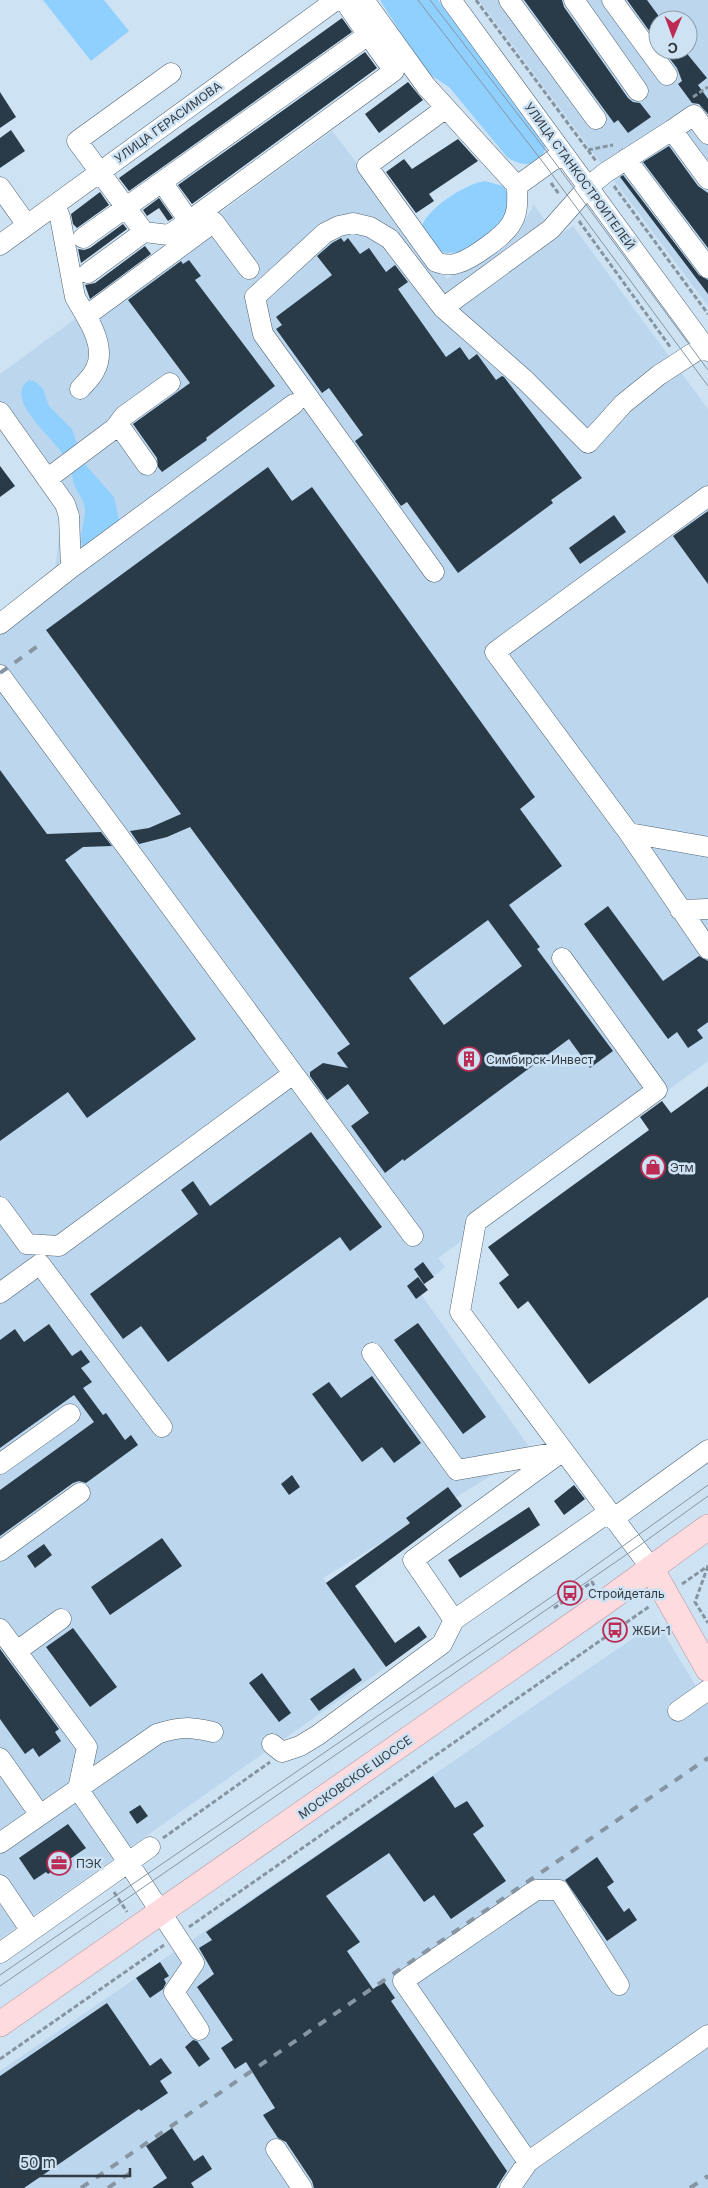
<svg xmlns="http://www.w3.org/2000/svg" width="708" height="2188" viewBox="0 0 708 2188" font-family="Inter,sans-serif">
<rect width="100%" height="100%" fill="#cde2f3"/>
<!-- built -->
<path fill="#bcd7ed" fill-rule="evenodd" d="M 479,0 L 708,0 L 708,306 ZM 658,20 L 688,20 L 688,50 L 658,50 Z
M 332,131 L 447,279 L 520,228 L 534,205 L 557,237 L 573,226 L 708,409 L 708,1061 L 438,1258 L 445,1267 L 418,1290 L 532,1451 L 323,1578 L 386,1667 L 0,1939 L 0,614 L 55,568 L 63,511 L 0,424 L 0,374 Z
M 657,1622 L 708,1706 L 708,2188 L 0,2188 L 0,2071 Z"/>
<!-- green -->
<path fill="#90d0fe" d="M 43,0 L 104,0 L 129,31 L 91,61 Z
M 380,0 L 438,0 L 543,139 L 546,147 L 541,159 C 529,167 519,165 507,157 L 449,87 L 429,74 L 422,67 Z
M 485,181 L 503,186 L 508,193 L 510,205 L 495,232 L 459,252 L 447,253 L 439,251 L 421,230 C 423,210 467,183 485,181 Z
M 29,380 L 36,382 L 43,389 L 49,406 L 72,429 L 83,462 L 114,497 L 120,524 L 83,549 C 78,534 85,524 85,511 C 85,499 77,494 74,484 C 72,478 73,471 70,465 C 61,443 0,400 29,380 Z"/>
<!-- building -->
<path fill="#293b48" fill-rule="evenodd" d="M 524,0 L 562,0 L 564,7 L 628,98 L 633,102 L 640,103 L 651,117 L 628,133 L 618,120 L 614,123 Z
M 627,0 L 647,0 L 658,15 L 658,43 Z
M 342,18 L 352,32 L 129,191 L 119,178 Z
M 663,50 L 684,50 L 707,78 L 698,85 L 708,99 L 708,114 L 699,104 L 692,103 L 678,84 L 682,81 L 677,68 Z
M 365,52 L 377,68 L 192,204 L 178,185 Z
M 408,82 L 423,100 L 379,133 L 365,114 Z
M 0,92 L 16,117 L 0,128 Z
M 11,130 L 25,151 L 0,168 L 0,138 Z
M 458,139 L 478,161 L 429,194 L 434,201 L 416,213 L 386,172 L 404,159 L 412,169 Z
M 669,146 L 698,186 L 708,193 L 708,248 L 643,162 Z
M 623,175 L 699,275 L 708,280 L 708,294 L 620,177 Z
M 100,192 L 109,205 L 77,228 L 73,224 L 71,214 Z
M 159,198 L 173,218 L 168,221 L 159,208 L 147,216 L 143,210 Z
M 123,224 L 127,229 L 81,263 L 78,249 L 84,250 L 90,248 Z
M 341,238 L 344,242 L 348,238 L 360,254 L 369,248 L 386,272 L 395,265 L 408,282 L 398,289 L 446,357 L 460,347 L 469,360 L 477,354 L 496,380 L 502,376 L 504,377 L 582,478 L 551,500 L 553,503 L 458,573 L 407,502 L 401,506 L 355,441 L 363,435 L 329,388 L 322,393 L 276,329 L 282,325 L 276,317 L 332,275 L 317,256 L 332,243 Z
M 145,246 L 151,254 L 90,299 L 85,285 L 95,283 Z
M 189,260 L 201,276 L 195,280 L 275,386 L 206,438 L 207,440 L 162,472 L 158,467 L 157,458 L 133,424 L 190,383 L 128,300 L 181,261 L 183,264 Z
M 0,466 L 15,486 L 0,497 Z
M 268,467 L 292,501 L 312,487 L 535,797 L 520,809 L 562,866 L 509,905 L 540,947 L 537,949 L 613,1051 L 590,1068 L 569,1039 L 404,1161 L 403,1159 L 385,1173 L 351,1126 L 369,1113 L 348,1084 L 327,1100 L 310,1076 L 310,1072 L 323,1063 L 348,1068 L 337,1053 L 350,1044 L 190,827 L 167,837 L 139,844 L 130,831 L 149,828 L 181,814 L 46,630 ZM 488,920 L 522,966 L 444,1025 L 409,978 Z
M 708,511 L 708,584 L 673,536 Z
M 614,515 L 626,532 L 580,564 L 569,548 Z
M 0,770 L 47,834 L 101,832 L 112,846 L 83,847 L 65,860 L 196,1039 L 87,1118 L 68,1092 L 0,1141 Z
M 608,906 L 663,981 L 699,956 L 708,961 L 708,1022 L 697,1030 L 703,1038 L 688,1048 L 677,1032 L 668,1039 L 584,924 Z
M 708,1086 L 708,1297 L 589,1384 L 528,1301 L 518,1309 L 499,1283 L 509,1275 L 488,1247 L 649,1130 L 640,1117 L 662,1101 L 671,1113 Z
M 311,1132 L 382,1227 L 350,1251 L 340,1237 L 168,1362 L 141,1326 L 123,1339 L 90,1294 L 198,1214 L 181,1190 L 193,1181 L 210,1206 Z
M 423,1262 L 434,1277 L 424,1284 L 414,1269 Z
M 418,1277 L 428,1290 L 416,1299 L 407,1286 Z
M 418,1323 L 486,1417 L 463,1434 L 394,1340 Z
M 49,1324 L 72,1356 L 81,1350 L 90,1362 L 81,1368 L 92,1382 L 83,1388 L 103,1415 L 106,1413 L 125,1440 L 131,1435 L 138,1445 L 86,1483 L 79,1481 L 73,1483 L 0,1536 L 0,1490 L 94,1422 L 74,1395 L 0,1448 L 0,1340 L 15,1329 L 24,1342 Z
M 372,1376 L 421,1443 L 394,1463 L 382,1447 L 362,1462 L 312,1394 L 329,1382 L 341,1398 Z
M 292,1475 L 300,1487 L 289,1495 L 281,1484 Z
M 574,1485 L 585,1499 L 564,1515 L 554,1501 Z
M 448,1487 L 462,1506 L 355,1586 L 395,1643 L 419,1626 L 427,1637 L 386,1667 L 326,1583 L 410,1523 L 406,1518 Z
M 529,1507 L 540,1525 L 460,1578 L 448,1560 Z
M 162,1538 L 182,1566 L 110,1615 L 91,1587 Z
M 44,1544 L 52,1555 L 35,1568 L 27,1556 Z
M 73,1628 L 117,1687 L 90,1707 L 46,1647 Z
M 0,1649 L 59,1729 L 55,1732 L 61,1741 L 39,1757 L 33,1748 L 25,1754 L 0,1719 Z
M 354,1668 L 362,1680 L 319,1711 L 310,1699 Z
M 262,1673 L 291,1713 L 279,1722 L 249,1683 Z
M 433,1776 L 455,1808 L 467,1801 L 484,1826 L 473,1834 L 506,1881 L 451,1919 L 434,1895 L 424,1902 L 389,1853 L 326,1896 L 360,1942 L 347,1951 L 373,1989 L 384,1982 L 395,1998 L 391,2001 L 507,2171 L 496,2188 L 314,2188 L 312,2181 L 286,2142 L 278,2138 L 263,2115 L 275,2108 L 246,2062 L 235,2069 L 221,2048 L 233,2040 L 197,1987 L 214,1974 L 199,1948 L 212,1940 L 206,1932 Z
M 140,1805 L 148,1816 L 137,1824 L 129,1812 Z
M 68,1824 L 86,1848 L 48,1874 L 46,1872 L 34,1880 L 19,1858 Z
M 597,1857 L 614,1882 L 607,1887 L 624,1912 L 629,1908 L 637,1920 L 607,1941 L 565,1880 Z
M 160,1962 L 169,1976 L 164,1979 L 166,1983 L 163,1989 L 150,1998 L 136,1978 Z
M 107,2003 L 150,2066 L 161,2058 L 172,2073 L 160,2081 L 168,2093 L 141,2111 L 139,2109 L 24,2188 L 0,2188 L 0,2076 Z
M 193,2040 L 197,2041 L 210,2059 L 199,2067 L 185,2047 Z
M 172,2128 L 194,2161 L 203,2155 L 212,2169 L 191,2183 L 194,2188 L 152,2188 L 167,2178 L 146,2146 Z"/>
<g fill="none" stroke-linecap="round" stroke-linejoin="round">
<!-- minor casing -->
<g stroke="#516372" stroke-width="21">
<path id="minor" d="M 364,0 L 426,86 L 517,186 L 553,160 L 565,156
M 451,0 L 708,351
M 509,0 L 596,119
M 574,0 L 638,91
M 612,0 L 667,75
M 171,73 L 77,141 L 144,232 L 169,235 L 189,221
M 446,108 L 367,166 L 436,262 C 444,265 450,266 458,263 C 472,259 504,236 511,224 C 519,212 517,199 517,186
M 672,130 L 694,115 L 708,134
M 626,159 L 708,268
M 162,182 L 189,221 L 394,71 L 368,35
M 0,187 L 27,225
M 55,205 L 60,217 L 75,297 L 86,316
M 83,238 L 368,35 L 344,0
M 0,245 L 336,0
M 88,273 L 144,232
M 443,308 L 551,229 L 588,187 L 605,173 L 672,130 L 708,179
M 80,389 C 85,383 92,377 95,370 C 105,352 95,331 86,316 L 214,222 L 249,269
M 0,412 L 65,504 L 69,516 L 71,568
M 118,424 L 147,465
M 47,479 L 115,428 L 124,416 L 170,383
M 708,496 L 495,652 L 629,833 L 708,847
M 434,572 L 263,334 L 255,297 L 325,233 L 339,226 L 353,223 L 370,227 L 390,239 L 443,308 L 525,380 L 588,443 L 623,404 L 659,375 L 704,346
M 0,624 L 71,568 L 294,404
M 0,675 L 413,1236
M 629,833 L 708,949
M 680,910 L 708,909
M 562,958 L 657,1090 L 476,1222 L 460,1312 L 651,1568
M 0,1207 L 27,1244 L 59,1246 L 293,1074
M 0,1293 L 40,1264 L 162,1427
M 372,1353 L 457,1470 L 559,1452
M 0,1464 L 70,1414
M 613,1519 L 708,1450
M 0,1551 L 80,1493
M 454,1620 L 413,1560 L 563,1451
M 0,1629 L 87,1747 L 78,1789 L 128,1862 L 194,1963 L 174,1992 L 199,2030
M 17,1651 L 61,1619
M 678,1711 L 708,1690
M 272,1744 L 282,1752 L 300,1746 L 318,1735 L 442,1644 L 454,1620 L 609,1512
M 0,1758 L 40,1815
M 0,1843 L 157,1734 C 180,1726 190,1727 213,1732
M 0,1885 L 31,1931
M 0,1953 L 150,1847
M 276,2149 L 302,2188
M 528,2162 L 403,1981 L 536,1890 L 559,1890 L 619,1985
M 510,2188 L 528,2162 L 708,2035"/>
</g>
<!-- major casing -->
<g stroke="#b7939a" stroke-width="26">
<path id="major" d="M 651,1568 L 708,1669
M 0,2024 L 605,1602 L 708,1527"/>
</g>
<!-- path -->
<path stroke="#8594a0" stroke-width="3" stroke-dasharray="5 2.5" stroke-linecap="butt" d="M 476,0 L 596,161
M 693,97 L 708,87
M 588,150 L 613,145
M 551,183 L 559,194
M 614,186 L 708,314
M 579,221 L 671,348
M 708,1566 L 695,1602 L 708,1623
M 682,1584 L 708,1566
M 554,1608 L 592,1582 L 595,1587
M 163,1838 L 270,1762
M 114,1892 L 127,1912
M 189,1927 L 650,1606
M 0,2059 L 164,1945"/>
<!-- minor -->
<use href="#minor" stroke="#fff" stroke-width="20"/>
<!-- major -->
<use href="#major" stroke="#fedbdf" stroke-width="25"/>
<!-- tram -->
<path stroke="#8695a1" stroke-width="1" d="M 418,0 L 545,165 L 708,386
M 430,0 L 553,160 L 708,370
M 0,1975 L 560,1591 L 708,1485
M 0,1986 L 636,1548 L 708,1496"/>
<!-- rail -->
<path stroke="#8695a1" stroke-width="4" stroke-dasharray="9 9" stroke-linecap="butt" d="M 0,673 L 39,645
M 81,2188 L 708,1758
M 108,2188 L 136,2169
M 690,2188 L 708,2176"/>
</g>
<!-- icons -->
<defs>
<g id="building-ring" transform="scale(1.25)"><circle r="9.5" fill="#cde2f3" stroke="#bb2b53" stroke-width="1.5"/><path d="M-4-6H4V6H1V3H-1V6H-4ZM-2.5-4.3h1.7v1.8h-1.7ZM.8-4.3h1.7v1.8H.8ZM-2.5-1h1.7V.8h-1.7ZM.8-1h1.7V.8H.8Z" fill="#bb2b53"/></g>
<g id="shop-ring" transform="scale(1.25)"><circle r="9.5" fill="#cde2f3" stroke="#bb2b53" stroke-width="1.5"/><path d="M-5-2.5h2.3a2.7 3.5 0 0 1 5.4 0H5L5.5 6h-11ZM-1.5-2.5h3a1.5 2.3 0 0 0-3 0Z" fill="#bb2b53"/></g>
<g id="bus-ring" transform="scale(1.25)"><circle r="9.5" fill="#cde2f3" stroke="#bb2b53" stroke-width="1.5"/><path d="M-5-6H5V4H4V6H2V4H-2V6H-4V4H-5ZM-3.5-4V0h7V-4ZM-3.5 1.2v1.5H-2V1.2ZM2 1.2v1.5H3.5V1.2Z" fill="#bb2b53"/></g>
<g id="office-ring" transform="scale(1.25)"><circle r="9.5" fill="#cde2f3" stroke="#bb2b53" stroke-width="1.5"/><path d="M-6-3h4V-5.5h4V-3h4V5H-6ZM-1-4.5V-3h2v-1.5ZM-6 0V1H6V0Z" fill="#bb2b53"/></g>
</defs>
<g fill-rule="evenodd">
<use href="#building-ring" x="469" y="1059"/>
<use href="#shop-ring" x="653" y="1167"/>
<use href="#bus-ring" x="570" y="1593"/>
<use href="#bus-ring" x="615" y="1630"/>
<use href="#office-ring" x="59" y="1863"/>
</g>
<g text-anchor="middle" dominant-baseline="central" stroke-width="5" stroke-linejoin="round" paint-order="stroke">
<!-- street labels -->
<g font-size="12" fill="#333b42" stroke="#cde2f3">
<text transform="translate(168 122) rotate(-36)">УЛИЦА ГЕРАСИМОВА</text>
<text transform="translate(580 176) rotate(54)">УЛИЦА СТАНКОСТРОИТЕЛЕЙ</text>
<text transform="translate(355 1777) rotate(-35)">МОСКОВСКОЕ ШОССЕ</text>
</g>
<!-- poi labels -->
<g font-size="12" fill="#333b42" stroke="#cde2f3" text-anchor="start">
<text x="486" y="1059">Симбирск-Инвест</text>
<text x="670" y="1167">Этм</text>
<text x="588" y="1593">Стройдеталь</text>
<text x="632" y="1630">ЖБИ-1</text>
<text x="76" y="1863">ПЭК</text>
</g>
</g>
<!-- north arrow -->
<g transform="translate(673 35) rotate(181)"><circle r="24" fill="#cde2f3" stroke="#8f9fac"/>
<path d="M0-4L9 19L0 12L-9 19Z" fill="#bb2b53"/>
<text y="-8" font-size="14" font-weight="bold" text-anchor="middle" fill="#333b42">С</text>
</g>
<!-- scale -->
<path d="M12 2168v8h118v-8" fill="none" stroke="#333b42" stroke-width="2.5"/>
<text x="20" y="2168" font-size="15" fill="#333b42" stroke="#cde2f3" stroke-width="4" paint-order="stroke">50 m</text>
</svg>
